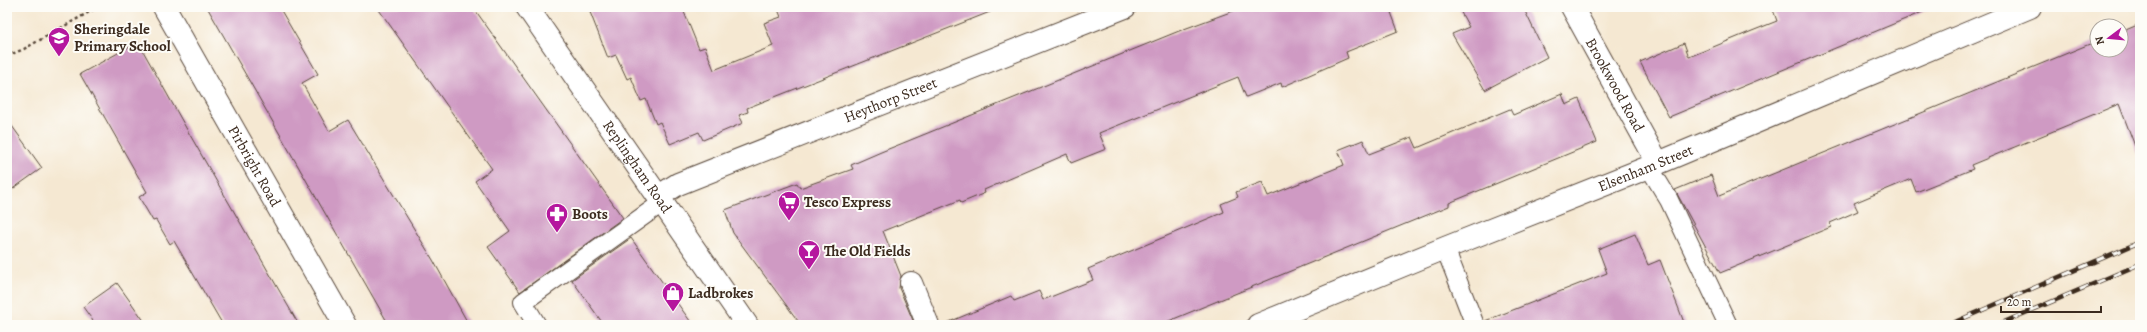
<svg xmlns="http://www.w3.org/2000/svg" width="2147" height="332" viewBox="0 0 2147 332" font-family="Alegreya,serif">
<rect width="100%" height="100%" fill="#fdfcf7"/>
<filter id="ink" filterUnits="userSpaceOnUse"><feTurbulence type="fractalNoise" baseFrequency=".025" numOctaves="2"/><feDisplacementMap in="SourceGraphic" scale="8" xChannelSelector="R" yChannelSelector="G"/><feConvolveMatrix kernelMatrix="1 2 1 2 8 2 1 2 1" color-interpolation-filters="sRGB"/></filter>
<filter id="wash" filterUnits="userSpaceOnUse"><feTurbulence type="fractalNoise" baseFrequency=".012" numOctaves="4" result="noise"/><feDisplacementMap in="SourceGraphic" scale="16" xChannelSelector="R" yChannelSelector="G"/><feGaussianBlur stdDeviation="0.9" result="paint"/><feColorMatrix in="noise" values="0 0 0 0 0 0 0 0 0 0 0 0 0 0 0 0 0 1.4 0 .05"/><feComposite in="paint" operator="in"/></filter>
<g filter="url(#wash)">
<rect width="100%" height="100%" fill="#f5e8d2"/>
<g id="blocks">
<!-- building -->
<path fill="#cf9ac3" d="M 207,7 L 279,7 L 318,74 L 302,83 L 329,131 L 348,120 L 433,260 L 469,325 L 389,325 Z
M 377,7 L 473,7 L 623,218 L 520,292 L 488,247 L 510,231 L 475,181 L 492,169 Z
M 588,7 L 682,7 L 699,49 L 705,47 L 714,70 L 773,46 L 764,23 L 781,17 L 777,7 L 1000,8 L 747,108 L 748,112 L 739,115 L 743,123 L 703,140 L 699,132 L 670,144 L 660,122 L 656,124 L 646,99 L 641,101 L 631,77 L 627,79 L 616,55 L 608,58 Z
M 1244,7 L 1389,7 L 1398,31 L 1346,52 L 1348,58 L 1282,87 L 1281,83 L 1246,97 L 1238,77 L 1099,133 L 1106,149 L 1071,163 L 1067,154 L 984,190 L 985,193 L 961,203 L 960,200 L 883,231 L 901,276 L 899,288 L 915,325 L 801,325 L 733,233 L 725,210 L 797,183 L 800,188 L 853,169 L 851,165 L 881,152 L 1184,29 Z
M 1458,7 L 1523,7 L 1547,57 L 1485,90 L 1452,34 L 1469,27 Z
M 1772,7 L 1932,7 L 1932,8 L 1669,117 L 1640,62 L 1684,43 L 1689,57 L 1752,31 L 1777,21 Z
M 2140,24 L 2140,154 L 2138,154 L 2119,104 L 1971,165 L 1973,169 L 1916,192 L 1911,179 L 1854,203 L 1858,211 L 1830,223 L 1831,227 L 1720,273 L 1675,190 L 1711,175 L 1719,196 L 2097,41 L 2097,50 L 2121,50 L 2121,32 Z
M 138,42 L 190,135 L 299,325 L 223,325 L 174,241 L 170,244 L 156,220 L 153,221 L 139,197 L 147,192 L 80,74 Z
M 1562,94 L 1566,105 L 1579,99 L 1597,142 L 1449,203 L 1449,206 L 1159,325 L 942,325 L 1011,296 L 1014,301 L 1039,291 L 1043,300 L 1093,280 L 1088,269 L 1224,212 L 1221,204 L 1238,197 L 1236,192 L 1262,182 L 1268,196 L 1344,165 L 1338,150 L 1363,140 L 1369,154 L 1412,137 L 1417,148 L 1510,109 L 1513,115 Z
M 7,119 L 42,168 L 7,193 Z
M 1635,234 L 1648,265 L 1660,260 L 1685,325 L 1485,325 L 1485,321 L 1607,273 L 1598,249 Z
M 631,238 L 645,258 L 693,325 L 604,325 L 572,280 Z
M 117,283 L 147,325 L 96,325 L 83,307 Z"/>
</g>
</g>
<g filter="url(#ink)">
<use href="#blocks" fill-opacity="0" stroke="#574639" stroke-width="1"/>
<g fill="none" stroke-linecap="round" stroke-linejoin="round">
<!-- service casing -->
<g stroke="#574639" stroke-width="20">
<path id="service" d="M 1649,167 L 1669,200 L 1728,325
M 1445,248 L 1475,325
M 537,325 L 523,302 L 663,202"/>
</g>
<!-- minor casing -->
<g stroke="#574639" stroke-width="24">
<g id="minor">
<path id="s1" d="M 164,7 L 345,325"/>
<path id="s2" d="M 1572,7 L 1658,163"/>
<path id="s3" d="M 659,196 L 678,184 L 1125,7"/>
<path d="M 911,283 L 928,325"/>
<path id="s4" d="M 1258,325 L 1445,248 L 1649,167 L 2030,7"/>
</g>
</g>
<!-- tertiary casing -->
<g stroke="#574639" stroke-width="24">
<g id="tertiary">
<path id="s5" d="M 527,7 L 747,325"/>
</g>
</g>
<!-- path -->
<path stroke="#574639" stroke-width="2.5" stroke-dasharray="3 3" stroke-linecap="butt" d="M 7,56 L 24,49 L 98,7"/>
<!-- service -->
<use href="#service" stroke="#fff" stroke-width="18"/>
<!-- minor -->
<use href="#minor" stroke="#fff" stroke-width="22"/>
<!-- tertiary -->
<use href="#tertiary" stroke="#fff" stroke-width="22"/>
<!-- rail casing -->
<g stroke="#3b2a1e" stroke-width="4.5">
<path id="rail" d="M 1948,325 L 2140,242
M 1997,325 L 2140,264"/>
</g>
<!-- rail -->
<use href="#rail" stroke="#fdfcf7" stroke-width="3" stroke-dasharray="9" stroke-linecap="butt"/>
</g>
</g>
<!-- icons -->
<defs>
<g id="school-pin" transform="scale(1.15)"><path d="M0 17L-7.5 6A9.5 9.5 0 1 1 7.5 6Z" fill="#b5179e" stroke="#fdfcf7"/><path d="M0-5L7-2L0 1L-7-2ZM-4 1L0 2.5L4 1V4Q0 6-4 4Z" fill="#fff"/></g>
<g id="supermarket-pin" transform="scale(1.15)"><path d="M0 17L-7.5 6A9.5 9.5 0 1 1 7.5 6Z" fill="#b5179e" stroke="#fdfcf7"/><path d="M-6-5.5h2.5l.6 2H6L4.5 2H-2.5L-4.4-4H-6ZM-1.5 3.2a1.3 1.3 0 1 0 .1 0ZM3 3.2a1.3 1.3 0 1 0 .1 0Z" fill="#fff"/></g>
<g id="pharmacy-pin" transform="scale(1.15)"><path d="M0 17L-7.5 6A9.5 9.5 0 1 1 7.5 6Z" fill="#b5179e" stroke="#fdfcf7"/><path d="M-2-6h4v4h4v4h-4v4h-4v-4h-4v-4h4Z" fill="#fff"/></g>
<g id="bar-pin" transform="scale(1.15)"><path d="M0 17L-7.5 6A9.5 9.5 0 1 1 7.5 6Z" fill="#b5179e" stroke="#fdfcf7"/><path d="M-6-5H6L.8 .8V4.5H3.5V6h-7V4.5H-.8V.8Z" fill="#fff"/></g>
<g id="shop-pin" transform="scale(1.15)"><path d="M0 17L-7.5 6A9.5 9.5 0 1 1 7.5 6Z" fill="#b5179e" stroke="#fdfcf7"/><path d="M-5-2.5h2.3a2.7 3.5 0 0 1 5.4 0H5L5.5 6h-11ZM-1.5-2.5h3a1.5 2.3 0 0 0-3 0Z" fill="#fff"/></g>
</defs>
<g fill-rule="evenodd">
<use href="#school-pin" x="59" y="38"/>
<use href="#supermarket-pin" x="789" y="202"/>
<use href="#pharmacy-pin" x="557" y="214"/>
<use href="#bar-pin" x="809" y="251"/>
<use href="#shop-pin" x="673" y="293"/>
</g>
<g text-anchor="middle" dominant-baseline="central" stroke-width="4" stroke-linejoin="round" paint-order="stroke">
<!-- poi labels -->
<g font-size="15" font-weight="bold" fill="#3b2a1e" stroke="#fdfcf7" text-anchor="start">
<text x="74" y="29">Sheringdale<tspan x="74" dy="17">Primary School</tspan></text>
<text x="804" y="202">Tesco Express</text>
<text x="572" y="214">Boots</text>
<text x="824" y="251">The Old Fields</text>
<text x="688" y="293">Ladbrokes</text>
</g>
<!-- street labels -->
<g font-size="15" fill="#3b2a1e" stroke="#fdfcf7">
<text stroke="none"><textPath href="#s2" startOffset="89">Brookwood Road</textPath></text>
<text stroke="none"><textPath href="#s3" startOffset="251">Heythorp Street</textPath></text>
<text stroke="none"><textPath href="#s1" startOffset="183">Pirbright Road</textPath></text>
<text stroke="none"><textPath href="#s5" startOffset="194">Replingham Road</textPath></text>
<text stroke="none"><textPath href="#s4" startOffset="418">Elsenham Street</textPath></text>
</g>
</g>
<!-- margin -->
<rect width="2147" height="332" fill="none" stroke="#fdfcf7" stroke-width="24"/>
<!-- north arrow -->
<g transform="translate(2109 38) rotate(254)"><circle r="19" fill="#fdfcf7" stroke="#afa8a0"/>
<path d="M0-3L7 15L0 10L-7 15Z" fill="#b5179e"/>
<text y="-6" font-size="11" font-weight="bold" text-anchor="middle" fill="#3b2a1e">N</text>
</g>
<!-- scale -->
<path d="M2001 306v6h100v-6" fill="none" stroke="#3b2a1e" stroke-width="2"/>
<text x="2007" y="306" font-size="12" fill="#3b2a1e" stroke="#fdfcf7" stroke-width="3" paint-order="stroke">20 m</text>
</svg>
